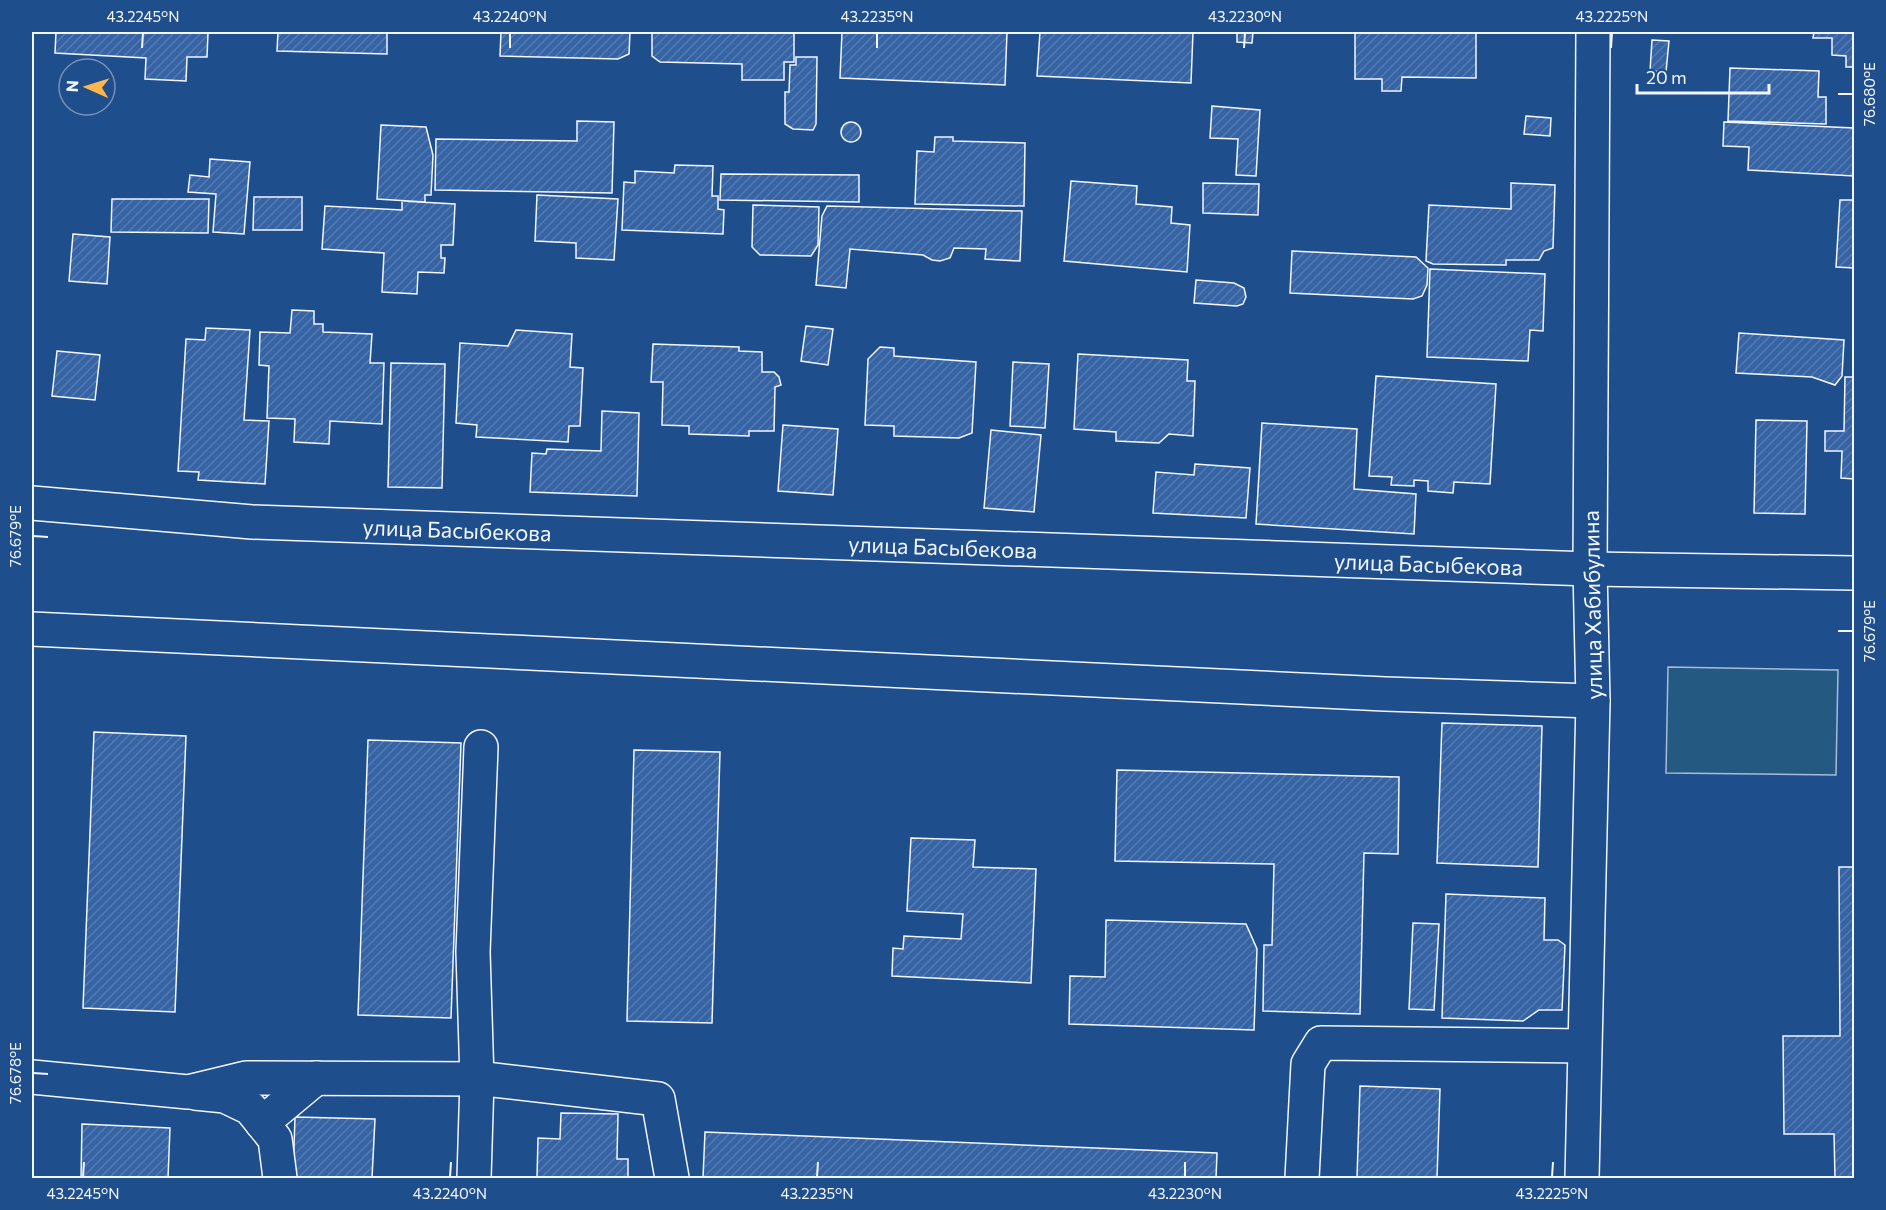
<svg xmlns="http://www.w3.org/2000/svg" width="1886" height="1210" viewBox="0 0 1886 1210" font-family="Commissioner,sans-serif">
<defs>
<pattern id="building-hatch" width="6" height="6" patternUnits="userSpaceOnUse" patternTransform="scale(1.5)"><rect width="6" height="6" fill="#3563a3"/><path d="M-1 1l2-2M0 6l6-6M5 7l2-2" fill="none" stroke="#537ab1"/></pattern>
</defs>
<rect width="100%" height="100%" fill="#1f4e8c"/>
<!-- grass -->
<path fill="#245a82" stroke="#a8bbd7" stroke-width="1.5" d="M 1668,667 L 1838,670 L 1836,775 L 1666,773 Z"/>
<!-- building -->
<path fill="url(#building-hatch)" stroke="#f2f6ff" stroke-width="1.5" d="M 56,32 L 208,33 L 207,57 L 187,57 L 186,81 L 145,79 L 146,58 L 55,53 Z
M 278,32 L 387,32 L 387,54 L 277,51 Z
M 501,32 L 630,32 L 629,54 L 618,59 L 500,56 Z
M 652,32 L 794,32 L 794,62 L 784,62 L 784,80 L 742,80 L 742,64 L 660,62 L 652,56 Z
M 842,32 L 1007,32 L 1005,85 L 840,78 Z
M 1040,32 L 1193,32 L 1191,83 L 1037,76 Z
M 1237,32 L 1253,32 L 1252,43 L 1237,42 Z
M 1355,32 L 1476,32 L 1476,78 L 1402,77 L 1401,91 L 1382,91 L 1382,79 L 1355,79 Z
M 1814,32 L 1854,32 L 1854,67 L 1846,67 L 1846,56 L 1832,55 L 1832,38 L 1813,38 Z
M 1652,40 L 1669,41 L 1666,72 L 1650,71 Z
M 796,57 L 817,57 L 816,124 L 813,130 L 793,129 L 785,124 L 785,92 L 789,92 L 790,65 L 796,65 Z
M 1730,68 L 1819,71 L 1818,97 L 1826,97 L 1826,124 L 1728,121 Z
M 1212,106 L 1260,110 L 1256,176 L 1236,175 L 1238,139 L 1210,138 Z
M 1526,116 L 1551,118 L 1550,136 L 1524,134 Z
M 577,121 L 614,122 L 612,193 L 435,190 L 436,139 L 577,141 Z
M841 132a10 10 0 1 1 20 0a10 10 0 1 1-20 0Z
M 1724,122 L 1854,128 L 1854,176 L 1748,170 L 1749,147 L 1723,146 Z
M 381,125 L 426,127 L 433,155 L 431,195 L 425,195 L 425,202 L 377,199 Z
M 935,137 L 953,137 L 953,141 L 1025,143 L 1024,206 L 915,204 L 917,151 L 934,152 Z
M 210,159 L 250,162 L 244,234 L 213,232 L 216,194 L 188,192 L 190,175 L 209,177 Z
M 675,165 L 713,166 L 712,196 L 718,196 L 718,209 L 724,210 L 723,234 L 622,230 L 624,182 L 635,183 L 635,171 L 674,173 Z
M 721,174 L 859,175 L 859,202 L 720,200 Z
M 1071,181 L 1137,186 L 1136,204 L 1172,207 L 1171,223 L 1190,225 L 1187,272 L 1064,261 Z
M 1203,183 L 1259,184 L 1258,215 L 1203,213 Z
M 1511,183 L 1555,185 L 1553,248 L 1544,251 L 1539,260 L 1506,260 L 1506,265 L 1433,264 L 1426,261 L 1429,205 L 1511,209 Z
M 537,195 L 618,199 L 614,260 L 576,258 L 576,243 L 535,241 Z
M 254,197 L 302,197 L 302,230 L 253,230 Z
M 112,199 L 209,199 L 208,233 L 111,232 Z
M 1840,200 L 1854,200 L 1854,268 L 1836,267 Z
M 402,201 L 455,204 L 453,245 L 441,245 L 441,258 L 445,258 L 444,273 L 418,272 L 417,294 L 382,292 L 384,253 L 322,249 L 325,206 L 402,210 Z
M 753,205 L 819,207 L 818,245 L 811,256 L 760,255 L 752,247 Z
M 827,206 L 1022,211 L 1020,261 L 985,259 L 986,249 L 954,248 L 950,258 L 940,261 L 932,260 L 923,255 L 850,249 L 846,288 L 816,285 L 822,216 Z
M 73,234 L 110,237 L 107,284 L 69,281 Z
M 1292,251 L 1416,257 L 1428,268 L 1427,285 L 1422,296 L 1413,299 L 1290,293 Z
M 1430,269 L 1545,274 L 1543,331 L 1530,330 L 1528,361 L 1427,357 Z
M 1196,280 L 1234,283 L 1244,288 L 1246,297 L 1243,304 L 1237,306 L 1194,303 Z
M 292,310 L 314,311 L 314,324 L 323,324 L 323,332 L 372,334 L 370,363 L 384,363 L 382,424 L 330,421 L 329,444 L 294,442 L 295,419 L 267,418 L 269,366 L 259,365 L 260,332 L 290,333 Z
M 806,326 L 833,329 L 828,365 L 801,361 Z
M 206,328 L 250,330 L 244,420 L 269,421 L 265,484 L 198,480 L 199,472 L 178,471 L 186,339 L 205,340 Z
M 516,330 L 572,334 L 570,367 L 583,368 L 580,426 L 569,426 L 568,442 L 476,437 L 477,425 L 456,423 L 460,343 L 508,346 Z
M 1739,333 L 1844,340 L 1842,376 L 1835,385 L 1812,377 L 1736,373 Z
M 653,344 L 739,347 L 739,351 L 762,352 L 762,372 L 774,372 L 779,377 L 781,385 L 775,387 L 774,431 L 749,431 L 749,436 L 689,434 L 689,426 L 662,425 L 663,382 L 651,382 Z
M 880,347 L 894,348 L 894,356 L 976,362 L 972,433 L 959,438 L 894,436 L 894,426 L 865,425 L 868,359 Z
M 57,351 L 100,355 L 95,400 L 52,396 Z
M 1078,354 L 1188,360 L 1187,381 L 1195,381 L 1193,436 L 1169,434 L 1159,443 L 1116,441 L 1116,432 L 1074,429 Z
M 1013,362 L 1049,364 L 1045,428 L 1010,426 Z
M 391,363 L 445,364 L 442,488 L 388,487 Z
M 1376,376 L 1496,384 L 1490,484 L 1454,482 L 1453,493 L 1428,491 L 1428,481 L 1414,480 L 1414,486 L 1391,485 L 1392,477 L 1369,476 Z
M 1845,377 L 1854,377 L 1854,479 L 1841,478 L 1842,451 L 1825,451 L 1825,431 L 1844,431 Z
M 602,411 L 639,413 L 637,496 L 530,492 L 532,453 L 546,454 L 547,449 L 601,451 Z
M 1756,420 L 1807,421 L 1805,514 L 1754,513 Z
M 1262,423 L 1357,429 L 1354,489 L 1416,494 L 1414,534 L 1256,524 Z
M 783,425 L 838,429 L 833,495 L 778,491 Z
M 991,430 L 1041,435 L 1034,512 L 984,508 Z
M 1195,464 L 1250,468 L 1246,518 L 1153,513 L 1156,472 L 1194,475 Z
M 1442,723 L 1542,726 L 1538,867 L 1437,863 Z
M 94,732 L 186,736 L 175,1012 L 83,1008 Z
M 368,740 L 461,743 L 451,1018 L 358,1015 Z
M 634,750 L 720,752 L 712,1023 L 627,1021 Z
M 1117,770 L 1399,777 L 1398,854 L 1364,853 L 1360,1014 L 1263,1011 L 1264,945 L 1272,945 L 1274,864 L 1115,861 Z
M 911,838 L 975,840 L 973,867 L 1036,869 L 1031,983 L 892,976 L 893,948 L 903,949 L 904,936 L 961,939 L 963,914 L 907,911 Z
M 1839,867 L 1854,867 L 1854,1178 L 1835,1178 L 1834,1134 L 1784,1134 L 1783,1036 L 1840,1036 Z
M 1446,894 L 1545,898 L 1544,940 L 1558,940 L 1565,945 L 1562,1010 L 1539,1010 L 1523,1021 L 1442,1018 Z
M 1106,920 L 1246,924 L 1257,949 L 1254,1030 L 1069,1024 L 1070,976 L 1105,977 Z
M 1413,923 L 1439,924 L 1434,1010 L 1409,1009 Z
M 1360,1086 L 1440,1089 L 1437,1178 L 1357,1178 Z
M 561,1113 L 618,1114 L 617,1159 L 628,1159 L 628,1178 L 537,1178 L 538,1138 L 560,1139 Z
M 295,1117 L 375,1119 L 372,1178 L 293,1178 Z
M 82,1124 L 170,1128 L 168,1178 L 81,1178 Z
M 705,1132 L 1217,1153 L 1216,1178 L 703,1178 Z"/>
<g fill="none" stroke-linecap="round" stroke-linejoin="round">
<!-- minor casing -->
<g stroke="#f2f6ff" stroke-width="36">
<g id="minor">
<path id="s1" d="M 32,503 L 252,522 L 1590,569 L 1854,573"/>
<path d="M 32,629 L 1385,694 L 1593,701"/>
<path d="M 32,1077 L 188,1092 L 246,1078 L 485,1079 L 658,1099 L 672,1178"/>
<path d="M 195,1093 L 225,1096 L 250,1108 L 275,1139 L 280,1178"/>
<path d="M 262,1123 L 316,1078"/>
<path d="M 474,1178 L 477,1080 L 473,952 L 481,747"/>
<path d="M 1302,1178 L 1308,1064 L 1321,1043 L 1584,1046"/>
<path d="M 1582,1178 L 1593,701 L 1590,569 L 1593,32"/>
</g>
</g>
<!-- minor -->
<use href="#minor" stroke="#1f4e8c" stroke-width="33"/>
</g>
<!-- ticks -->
<path fill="none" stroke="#f2f6ff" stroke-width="2" d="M 142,48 L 143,33M 510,48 L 510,33M 877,48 L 877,33M 1244,48 L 1245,33M 1611,48 L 1612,33M 1838,94 L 1853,94M 33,536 L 48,537M 1838,631 L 1853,631M 33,1073 L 48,1074M 83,1177 L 84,1162M 450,1177 L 451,1162M 817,1177 L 818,1162M 1185,1177 L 1185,1162M 1552,1177 L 1553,1162"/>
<g text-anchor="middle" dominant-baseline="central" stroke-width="4.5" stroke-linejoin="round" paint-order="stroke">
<!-- street labels -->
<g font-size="22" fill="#f2f6ff" stroke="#1f4e8c">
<text stroke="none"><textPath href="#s1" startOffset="426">улица Басыбекова</textPath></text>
<text stroke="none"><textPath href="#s1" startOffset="912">улица Басыбекова</textPath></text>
<text stroke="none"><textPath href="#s1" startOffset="1398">улица Басыбекова</textPath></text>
<text transform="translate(1592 605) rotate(-91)">улица Хабибулина</text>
</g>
</g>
<!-- border -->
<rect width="1886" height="1210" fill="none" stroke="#1f4e8c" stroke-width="66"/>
<!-- north arrow -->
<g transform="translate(87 87) rotate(273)"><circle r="28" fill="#1f4e8c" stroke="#7391ba" stroke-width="1.5"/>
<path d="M0-4.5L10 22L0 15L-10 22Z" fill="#ffb74d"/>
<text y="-9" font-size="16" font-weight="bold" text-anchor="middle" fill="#f2f6ff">N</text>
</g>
<!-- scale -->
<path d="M1637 84v9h132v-9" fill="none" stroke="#f2f6ff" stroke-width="3"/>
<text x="1646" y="84" font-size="18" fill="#f2f6ff" stroke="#1f4e8c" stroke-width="4.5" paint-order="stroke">20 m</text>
<rect x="33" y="33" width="1820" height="1144" fill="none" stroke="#f2f6ff" stroke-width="2"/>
<g font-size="15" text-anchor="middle" fill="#f2f6ff">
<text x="143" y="22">43.2245°N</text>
<text x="510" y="22">43.2240°N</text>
<text x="877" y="22">43.2235°N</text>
<text x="1245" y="22">43.2230°N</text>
<text x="1612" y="22">43.2225°N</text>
<text transform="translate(1870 94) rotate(-90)" y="5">76.680°E</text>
<text transform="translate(16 536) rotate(-90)" y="5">76.679°E</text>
<text transform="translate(1870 631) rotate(-90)" y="5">76.679°E</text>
<text transform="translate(16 1073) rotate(-90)" y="5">76.678°E</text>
<text x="83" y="1199">43.2245°N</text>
<text x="450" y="1199">43.2240°N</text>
<text x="817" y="1199">43.2235°N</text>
<text x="1185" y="1199">43.2230°N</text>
<text x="1552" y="1199">43.2225°N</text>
</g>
</svg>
